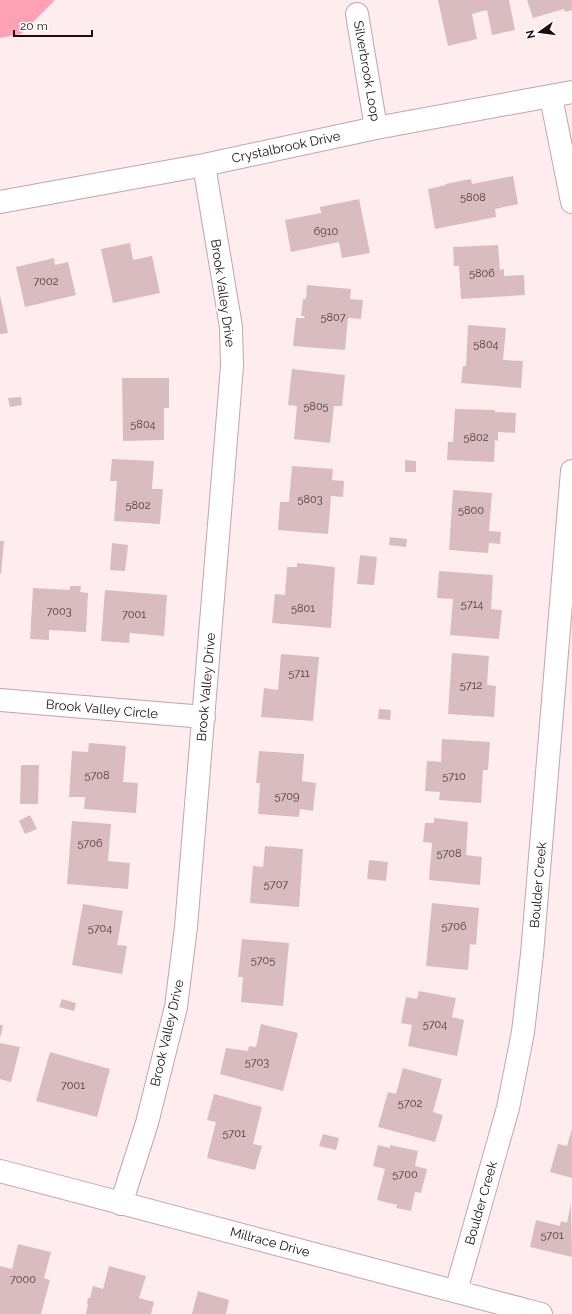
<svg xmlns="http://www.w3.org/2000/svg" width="572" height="1314" viewBox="0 0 572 1314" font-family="Raleway,sans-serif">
<rect width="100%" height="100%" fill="#ffecef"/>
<!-- forest -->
<path fill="#ffa1b4" d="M 0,0 L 55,0 L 21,34 L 0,38 Z"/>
<!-- building -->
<path fill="#d9bcc0" d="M 438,0 L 509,0 L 515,30 L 492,35 L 487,10 L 472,14 L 477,39 L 448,46 Z
M 527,0 L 572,0 L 572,10 L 565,12 L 564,9 L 533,18 Z
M 513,176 L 518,204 L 495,209 L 496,217 L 435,229 L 428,189 L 446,185 L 445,184 L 471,179 L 472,184 Z
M 359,199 L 370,253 L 342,258 L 339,242 L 291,252 L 285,220 L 321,213 L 320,207 Z
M 130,243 L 133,260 L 152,256 L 160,293 L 113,303 L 101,249 Z
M 498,245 L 500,270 L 504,269 L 504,276 L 524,275 L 525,295 L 461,299 L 459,266 L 454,266 L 453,247 Z
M 54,258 L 55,265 L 68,262 L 76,295 L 25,307 L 16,267 Z
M 307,285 L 351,289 L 350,299 L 363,300 L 361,319 L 348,318 L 345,350 L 293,346 L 296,318 L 304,318 L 305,316 L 301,316 L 303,299 L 306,299 Z
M 0,295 L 8,333 L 0,334 Z
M 468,325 L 506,328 L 503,360 L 523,361 L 521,388 L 461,383 L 463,366 L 466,366 Z
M 292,369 L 345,375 L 342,406 L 334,406 L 330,443 L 294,439 L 297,406 L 288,405 Z
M 122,378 L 169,378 L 169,408 L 164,408 L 164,440 L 123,441 Z
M 21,397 L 22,405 L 10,407 L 8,398 Z
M 455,409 L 495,410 L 495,412 L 516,413 L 515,433 L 498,432 L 498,441 L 495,440 L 494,462 L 447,460 L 448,442 L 453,442 Z
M 112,459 L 154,461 L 152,489 L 163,489 L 160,524 L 114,521 L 117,481 L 110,481 Z
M 405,460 L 416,461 L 416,472 L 405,472 Z
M 292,466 L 333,469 L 332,480 L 344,481 L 343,497 L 331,496 L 328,534 L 278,530 L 280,502 L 289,502 Z
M 453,490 L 492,493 L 489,531 L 501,532 L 500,544 L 489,543 L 488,553 L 449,550 Z
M 390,537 L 407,539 L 406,547 L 389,545 Z
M 0,541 L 4,541 L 1,574 L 0,574 Z
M 112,543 L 128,545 L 125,571 L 110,570 Z
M 360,555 L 377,557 L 374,585 L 357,584 Z
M 297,563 L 335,567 L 331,628 L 272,623 L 275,594 L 285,595 L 287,567 L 297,567 Z
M 439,571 L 493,575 L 491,609 L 502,610 L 499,639 L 450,635 L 453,599 L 437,598 Z
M 70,586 L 81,586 L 80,592 L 88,593 L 86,632 L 49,630 L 49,640 L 30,639 L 33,588 L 70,590 Z
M 105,590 L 167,595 L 164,636 L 130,633 L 129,643 L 101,641 Z
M 452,653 L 489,656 L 487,685 L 496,686 L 494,717 L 448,714 Z
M 281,654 L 319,657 L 313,721 L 261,717 L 264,688 L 278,690 Z
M 379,709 L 391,710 L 390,720 L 378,719 Z
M 442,739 L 490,742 L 488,770 L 483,770 L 481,803 L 439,800 L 440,792 L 425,791 L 427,761 L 441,762 Z
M 89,743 L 126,746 L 123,782 L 138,783 L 136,813 L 84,809 L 85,797 L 69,797 L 72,751 L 88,752 Z
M 259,751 L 304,754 L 302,781 L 316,783 L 313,811 L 300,809 L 299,817 L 258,814 L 260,783 L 256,783 Z
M 21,765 L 39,765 L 38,804 L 20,804 Z
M 30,815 L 37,829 L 25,834 L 19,821 Z
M 434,818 L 468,822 L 466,855 L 482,857 L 480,885 L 429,880 L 432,843 L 423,842 L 425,823 L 434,823 Z
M 72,821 L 111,824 L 108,861 L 130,863 L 128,889 L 67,884 Z
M 265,846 L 303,849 L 299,907 L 250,903 L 253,866 L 263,867 Z
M 369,860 L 388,862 L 386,881 L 367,879 Z
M 432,903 L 479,908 L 476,945 L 470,944 L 468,970 L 426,966 Z
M 83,904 L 123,911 L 117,945 L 127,946 L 122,974 L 72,965 Z
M 242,939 L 289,943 L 283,1006 L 241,1002 L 243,977 L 238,977 Z
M 419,991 L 456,998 L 452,1017 L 464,1020 L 457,1056 L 408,1046 L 412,1025 L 401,1023 L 406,997 L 417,999 Z
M 62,999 L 76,1003 L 74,1011 L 59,1007 Z
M 261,1024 L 298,1033 L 283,1091 L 220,1074 L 226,1048 L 248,1051 L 249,1046 L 256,1047 Z
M 0,1025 L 3,1025 L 1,1036 L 0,1035 Z
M 0,1043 L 20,1047 L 11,1082 L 0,1079 Z
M 50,1052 L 110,1069 L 97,1117 L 36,1101 Z
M 403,1068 L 442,1079 L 433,1112 L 443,1115 L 435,1142 L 378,1127 L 388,1092 L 396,1094 Z
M 214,1094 L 262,1107 L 253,1144 L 262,1146 L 255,1170 L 207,1158 L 216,1122 L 207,1120 Z
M 572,1129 L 572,1178 L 550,1172 L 558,1144 L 567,1146 Z
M 323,1134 L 339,1138 L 336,1150 L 319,1146 Z
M 378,1145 L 390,1148 L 390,1145 L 418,1151 L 415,1166 L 427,1169 L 421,1193 L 415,1192 L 411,1211 L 396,1208 L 397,1205 L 377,1200 L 385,1169 L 373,1166 Z
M 571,1203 L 572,1257 L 530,1247 L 536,1220 L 560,1226 L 561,1221 L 567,1223 Z
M 18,1244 L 51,1252 L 44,1278 L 50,1280 L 41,1314 L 0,1314 L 0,1266 L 12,1269 Z
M 109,1266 L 146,1276 L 139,1298 L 154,1302 L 151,1314 L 86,1314 L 88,1304 L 87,1303 L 88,1298 L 90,1298 L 93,1286 L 103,1289 Z
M 198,1291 L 229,1300 L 226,1314 L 192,1314 Z"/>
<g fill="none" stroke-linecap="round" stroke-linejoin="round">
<!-- minor casing -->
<g stroke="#c1a5aa" stroke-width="24">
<path id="minor" d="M 357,14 L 376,128
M 551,97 L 572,202
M 0,202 L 204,165 L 376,128 L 572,92
M 0,700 L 204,717
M 0,1171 L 541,1314
M 121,1204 L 147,1123 L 176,1007 L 186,927 L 232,366 L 231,327 L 204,165
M 456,1291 L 508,1108 L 523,1032 L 532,954 L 572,471"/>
</g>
<!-- minor -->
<use href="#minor" stroke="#fff" stroke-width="22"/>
</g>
<g text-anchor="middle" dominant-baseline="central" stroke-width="4" stroke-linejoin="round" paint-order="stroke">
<!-- number labels -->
<g font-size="11" fill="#493a3d">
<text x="473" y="197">5808</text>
<text x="326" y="231">6910</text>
<text x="482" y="273">5806</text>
<text x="46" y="281">7002</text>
<text x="333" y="317">5807</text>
<text x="486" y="344">5804</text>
<text x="316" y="406">5805</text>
<text x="143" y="424">5804</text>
<text x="476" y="437">5802</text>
<text x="310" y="499">5803</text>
<text x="138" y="505">5802</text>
<text x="471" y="510">5800</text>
<text x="472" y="604">5714</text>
<text x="303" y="608">5801</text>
<text x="59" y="611">7003</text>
<text x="134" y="614">7001</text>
<text x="299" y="673">5711</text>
<text x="471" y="685">5712</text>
<text x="97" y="775">5708</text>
<text x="454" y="776">5710</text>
<text x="287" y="796">5709</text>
<text x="90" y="843">5706</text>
<text x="449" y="853">5708</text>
<text x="276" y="884">5707</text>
<text x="454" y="926">5706</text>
<text x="100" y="928">5704</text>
<text x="263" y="960">5705</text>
<text x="435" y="1024">5704</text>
<text x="257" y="1062">5703</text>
<text x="73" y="1085">7001</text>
<text x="410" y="1103">5702</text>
<text x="234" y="1133">5701</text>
<text x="405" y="1174">5700</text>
<text x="552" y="1235">5701</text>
<text x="23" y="1279">7000</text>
</g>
<!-- street labels -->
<g font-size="13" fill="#190f11" stroke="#fff">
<text transform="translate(367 71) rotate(80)">Silverbrook Loop</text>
<text transform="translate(286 147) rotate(-12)">Crystalbrook Drive</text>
<text transform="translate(223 293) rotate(82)">Brook Valley Drive</text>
<text transform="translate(206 687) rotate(-85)">Brook Valley Drive</text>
<text transform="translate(102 709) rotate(5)">Brook Valley Circle</text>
<text transform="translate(538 885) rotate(-85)">Boulder Creek</text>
<text transform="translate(167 1033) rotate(-77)">Brook Valley Drive</text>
<text transform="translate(481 1203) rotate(-74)">Boulder Creek</text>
<text transform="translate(270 1242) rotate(15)">Millrace Drive</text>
</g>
</g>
<!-- north arrow -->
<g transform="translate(540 32) rotate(256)" stroke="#ffffff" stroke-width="3" paint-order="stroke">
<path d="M0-3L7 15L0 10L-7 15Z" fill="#190f11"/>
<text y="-6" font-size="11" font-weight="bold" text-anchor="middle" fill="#190f11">N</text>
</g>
<!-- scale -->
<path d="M14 30v6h78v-6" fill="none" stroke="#190f11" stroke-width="2"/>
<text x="20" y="30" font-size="12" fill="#190f11" stroke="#ffffff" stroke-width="3" paint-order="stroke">20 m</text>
</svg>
